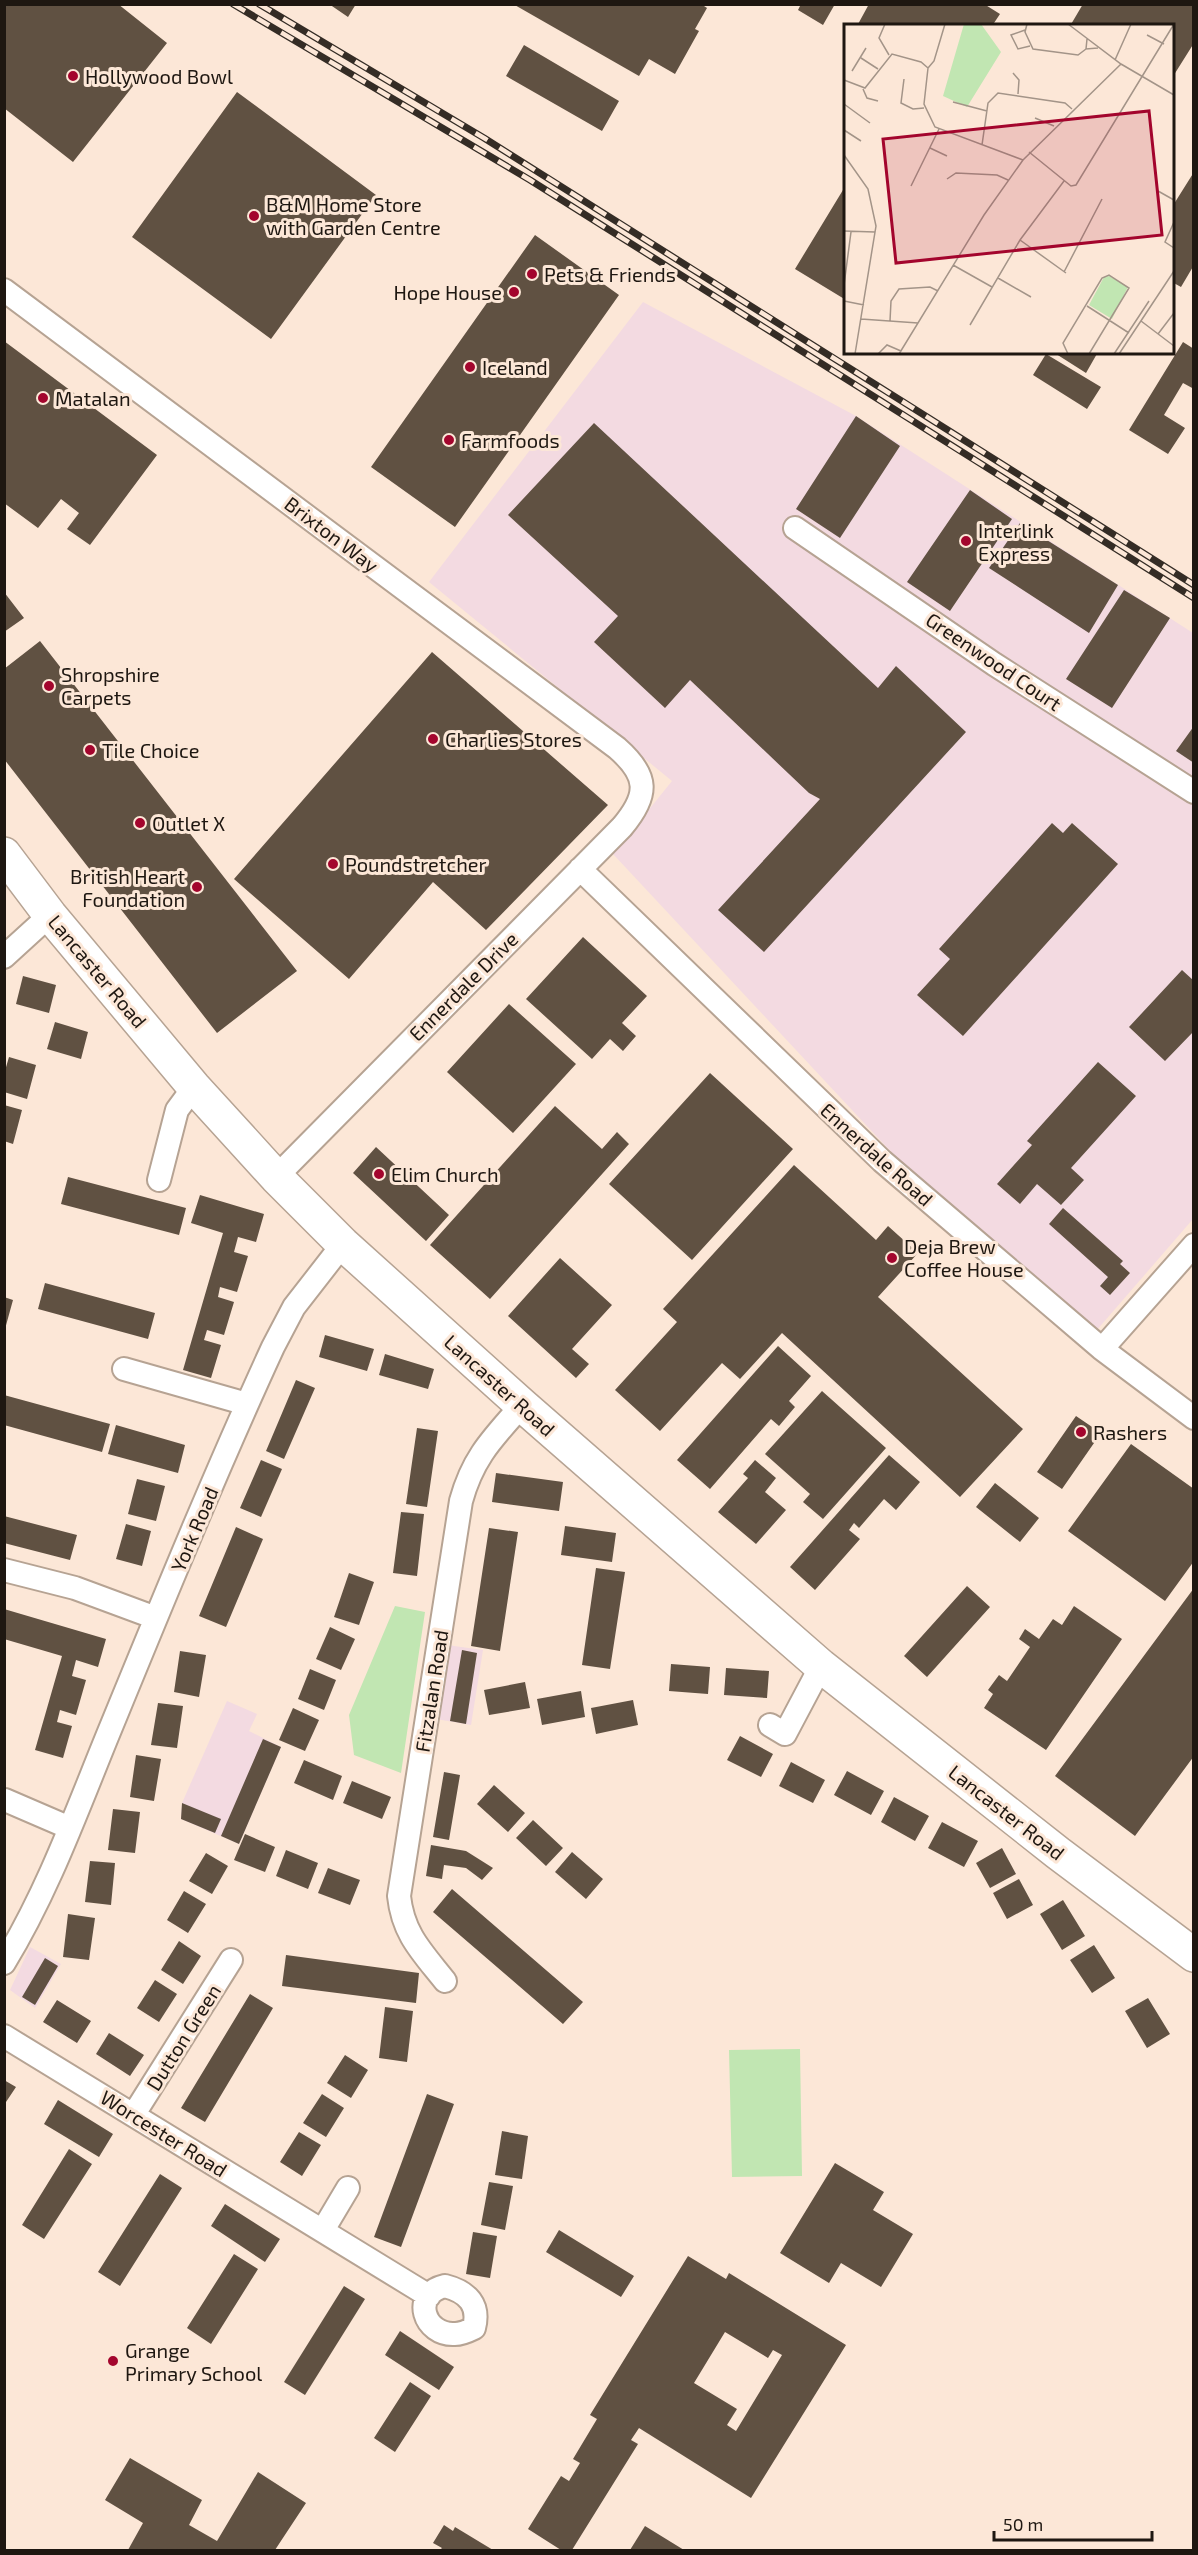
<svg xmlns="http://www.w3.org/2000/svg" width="1198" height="2555" viewBox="0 0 1198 2555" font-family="'Exo 2',sans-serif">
<rect width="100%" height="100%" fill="#fce7d7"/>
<!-- industrial -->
<path fill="#f3dae1" d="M 643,302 L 856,416 L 1193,633 L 1193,1219 L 1096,1331 L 936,1200 L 613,854 L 672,781 L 429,582 Z
M 447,1645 L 483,1650 L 471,1725 L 436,1719 Z
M 227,1701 L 257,1714 L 249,1731 L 281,1747 L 239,1844 L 181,1819 L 182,1803 Z
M 30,1947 L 61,1964 L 35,2008 L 10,1990 Z"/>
<!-- green -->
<path fill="#c1e6b2" d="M 395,1606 L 425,1612 L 401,1773 L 354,1755 L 349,1715 Z
M 800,2049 L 802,2176 L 732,2177 L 729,2050 Z"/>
<!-- building -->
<path fill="#605142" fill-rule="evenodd" d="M 4,4 L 118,4 L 167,43 L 73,162 L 4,108 Z
M 329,4 L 356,4 L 348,17 Z
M 513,4 L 701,4 L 707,8 L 695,29 L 699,31 L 675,74 L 649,59 L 639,76 Z
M 801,4 L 835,4 L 823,25 L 798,10 Z
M 869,4 L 984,4 L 1000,14 L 992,26 L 857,26 Z
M 1083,4 L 1194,4 L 1194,43 L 1172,78 L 1172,26 L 1070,26 Z
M 524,45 L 619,101 L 602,131 L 506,76 Z
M 237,92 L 376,195 L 271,339 L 132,237 Z
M 1194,172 L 1194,265 L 1181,287 L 1172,282 L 1172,207 Z
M 846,185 L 846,300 L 795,269 Z
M 535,235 L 619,295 L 455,527 L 371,467 Z
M 4,341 L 157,455 L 90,545 L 67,529 L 79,513 L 61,499 L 38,528 L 4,503 Z
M 1183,342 L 1194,349 L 1194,389 L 1183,383 L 1164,415 L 1185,428 L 1168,454 L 1129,430 Z
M 1053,352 L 1098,352 L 1086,373 Z
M 1046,354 L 1101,387 L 1087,409 L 1033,375 Z
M 856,416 L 900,446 L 840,538 L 796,509 Z
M 594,423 L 878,688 L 896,666 L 966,732 L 764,952 L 718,910 L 820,799 L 809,793 L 690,680 L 665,708 L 594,642 L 618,616 L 508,515 Z
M 970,490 L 1012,519 L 950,611 L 907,582 Z
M 1020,523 L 1118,585 L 1089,633 L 989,568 Z
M 1124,590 L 1170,618 L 1112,708 L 1066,679 Z
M 4,592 L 24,618 L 4,632 Z
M 40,641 L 297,971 L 217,1033 L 4,759 L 4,669 Z
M 432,652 L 608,805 L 486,930 L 433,882 L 349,979 L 234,879 Z
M 1194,726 L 1194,763 L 1176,751 Z
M 1052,823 L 1063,833 L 1072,823 L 1118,864 L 963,1036 L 917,995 L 950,959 L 939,949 Z
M 583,937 L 647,996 L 622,1023 L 636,1036 L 623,1051 L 610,1039 L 592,1059 L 526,999 Z
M 1182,970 L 1194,981 L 1194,1031 L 1165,1061 L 1129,1027 Z
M 23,976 L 56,985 L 49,1013 L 16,1004 Z
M 509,1004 L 576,1064 L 513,1133 L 447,1072 Z
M 55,1022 L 88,1032 L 81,1059 L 47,1049 Z
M 9,1057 L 36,1065 L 27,1099 L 4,1092 L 4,1074 Z
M 1098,1062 L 1136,1096 L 1071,1168 L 1084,1180 L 1061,1205 L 1037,1184 L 1020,1204 L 997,1184 L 1032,1145 L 1027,1141 Z
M 710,1073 L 793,1149 L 692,1260 L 609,1184 Z
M 4,1105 L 22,1110 L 13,1144 L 4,1141 Z
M 555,1106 L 602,1149 L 617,1132 L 629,1144 L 490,1299 L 430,1245 Z
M 376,1147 L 449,1215 L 426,1241 L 353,1173 Z
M 794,1165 L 876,1240 L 888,1226 L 918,1253 L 878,1297 L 1023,1429 L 960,1497 L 782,1333 L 740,1379 L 722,1363 L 660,1431 L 615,1390 L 677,1322 L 663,1309 Z
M 68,1177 L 186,1208 L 179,1235 L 61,1204 Z
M 200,1195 L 264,1214 L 256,1242 L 238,1237 L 234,1252 L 248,1256 L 237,1292 L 220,1287 L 218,1297 L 234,1302 L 224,1335 L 207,1330 L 204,1340 L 221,1345 L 211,1378 L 183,1370 L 223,1233 L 191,1223 Z
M 1063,1208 L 1123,1261 L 1120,1264 L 1130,1273 L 1110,1295 L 1100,1286 L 1108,1277 L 1049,1224 Z
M 560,1258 L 612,1305 L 572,1349 L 589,1364 L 576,1378 L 508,1316 Z
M 45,1283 L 155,1313 L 148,1339 L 38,1309 Z
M 4,1297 L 13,1300 L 5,1329 L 4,1329 Z
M 325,1335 L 374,1349 L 367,1371 L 319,1357 Z
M 778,1346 L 811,1376 L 789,1401 L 795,1407 L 779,1426 L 771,1419 L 710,1489 L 677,1460 Z
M 385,1354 L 434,1369 L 428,1389 L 379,1375 Z
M 296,1380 L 315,1388 L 284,1459 L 266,1451 Z
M 822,1391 L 886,1448 L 823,1519 L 803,1502 L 810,1494 L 765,1454 Z
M 4,1395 L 110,1424 L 102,1452 L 4,1425 Z
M 1076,1416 L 1101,1433 L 1062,1489 L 1037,1472 Z
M 116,1425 L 185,1445 L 178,1473 L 108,1454 Z
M 417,1428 L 438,1431 L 427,1507 L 406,1504 Z
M 1131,1444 L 1194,1489 L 1194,1561 L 1165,1601 L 1068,1531 Z
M 889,1455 L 920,1482 L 896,1510 L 884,1499 L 859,1528 L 854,1523 L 849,1530 L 860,1539 L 815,1590 L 790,1567 Z
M 261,1460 L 282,1469 L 261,1517 L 240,1508 Z
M 755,1460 L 776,1478 L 765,1492 L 786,1510 L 756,1544 L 718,1512 L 748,1478 L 743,1474 Z
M 496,1473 L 563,1482 L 559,1511 L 492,1502 Z
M 137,1479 L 165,1486 L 156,1521 L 128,1514 Z
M 995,1483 L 1039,1518 L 1020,1542 L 976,1507 Z
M 401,1512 L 424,1514 L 417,1576 L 393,1573 Z
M 4,1516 L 77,1535 L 70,1560 L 4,1543 Z
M 126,1524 L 151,1531 L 142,1566 L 116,1559 Z
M 565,1526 L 616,1533 L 612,1562 L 561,1555 Z
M 236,1527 L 263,1539 L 226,1627 L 199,1616 Z
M 489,1528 L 518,1532 L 500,1651 L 471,1646 Z
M 596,1568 L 625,1572 L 610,1669 L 582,1665 Z
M 349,1573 L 374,1582 L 359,1625 L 334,1617 Z
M 967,1586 L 990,1607 L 927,1677 L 904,1656 Z
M 1194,1588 L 1194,1756 L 1135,1836 L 1055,1776 Z
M 1074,1606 L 1122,1639 L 1046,1750 L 984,1708 L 993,1694 L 988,1690 L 999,1675 L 1007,1681 L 1030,1647 L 1019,1639 L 1025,1629 L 1039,1639 L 1053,1619 L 1062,1625 Z
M 4,1609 L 106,1639 L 98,1667 L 76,1660 L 72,1676 L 86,1680 L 76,1715 L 60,1710 L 57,1722 L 72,1726 L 63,1758 L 35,1750 L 62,1656 L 4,1639 Z
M 330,1627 L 355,1639 L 341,1670 L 316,1659 Z
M 462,1650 L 477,1653 L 466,1724 L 450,1721 Z
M 180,1651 L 206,1655 L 199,1697 L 174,1692 Z
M 671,1664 L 710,1667 L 708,1694 L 669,1691 Z
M 726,1668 L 769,1671 L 767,1698 L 724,1695 Z
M 310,1669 L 336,1680 L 324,1710 L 298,1699 Z
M 525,1682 L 530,1708 L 489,1715 L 484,1690 Z
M 581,1691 L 585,1717 L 542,1725 L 537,1699 Z
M 633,1700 L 638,1725 L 596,1734 L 591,1708 Z
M 158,1703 L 183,1706 L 177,1748 L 151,1745 Z
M 293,1708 L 319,1720 L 305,1751 L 279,1740 Z
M 740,1736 L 773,1754 L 761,1777 L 727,1760 Z
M 263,1739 L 281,1747 L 239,1844 L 221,1836 Z
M 136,1755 L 161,1759 L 154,1801 L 130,1797 Z
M 304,1760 L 342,1776 L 333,1800 L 294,1783 Z
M 791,1762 L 825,1780 L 813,1803 L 779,1786 Z
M 847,1771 L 884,1791 L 871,1815 L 834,1795 Z
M 444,1772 L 460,1775 L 449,1840 L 433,1837 Z
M 352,1781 L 391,1797 L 382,1819 L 343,1803 Z
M 494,1785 L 525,1813 L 508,1832 L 477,1804 Z
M 894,1797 L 929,1816 L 915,1841 L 881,1822 Z
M 182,1803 L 221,1819 L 215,1833 L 181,1819 Z
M 113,1809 L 140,1812 L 135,1853 L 108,1850 Z
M 533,1820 L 563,1848 L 546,1866 L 516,1838 Z
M 942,1822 L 978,1841 L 964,1867 L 928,1848 Z
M 245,1834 L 275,1847 L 265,1872 L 234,1860 Z
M 431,1845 L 466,1851 L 493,1868 L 482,1880 L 466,1868 L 444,1865 L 442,1879 L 426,1876 Z
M 1002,1848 L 1016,1874 L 990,1888 L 976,1863 Z
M 286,1850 L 318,1863 L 308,1889 L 276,1876 Z
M 572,1852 L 603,1879 L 586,1899 L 555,1872 Z
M 206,1853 L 228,1866 L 212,1894 L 189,1881 Z
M 90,1861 L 115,1863 L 111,1905 L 85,1902 Z
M 328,1868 L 360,1880 L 350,1905 L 318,1893 Z
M 1019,1879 L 1033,1905 L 1007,1919 L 993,1893 Z
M 452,1889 L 583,2002 L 563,2024 L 433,1912 Z
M 184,1891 L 206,1904 L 188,1933 L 167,1920 Z
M 1063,1900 L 1085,1936 L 1062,1950 L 1040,1914 Z
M 68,1914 L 95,1918 L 89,1960 L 63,1957 Z
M 179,1941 L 201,1956 L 183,1984 L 161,1970 Z
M 1094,1945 L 1115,1978 L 1092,1993 L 1070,1960 Z
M 286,1955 L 419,1973 L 416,2003 L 282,1986 Z
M 45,1958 L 58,1966 L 35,2005 L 22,1997 Z
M 155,1980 L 177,1994 L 159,2022 L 137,2008 Z
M 250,1994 L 273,2008 L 205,2122 L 181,2108 Z
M 1148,1998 L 1170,2034 L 1147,2048 L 1125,2011 Z
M 57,2000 L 91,2021 L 77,2043 L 43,2022 Z
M 385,2007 L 413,2011 L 407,2062 L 379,2058 Z
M 109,2033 L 144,2055 L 130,2076 L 96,2054 Z
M 345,2055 L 368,2070 L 351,2098 L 327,2083 Z
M 4,2080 L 16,2087 L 4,2105 Z
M 322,2094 L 344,2108 L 326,2137 L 303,2123 Z
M 427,2094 L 454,2104 L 401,2247 L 374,2237 Z
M 58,2100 L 113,2134 L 99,2157 L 44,2124 Z
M 502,2131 L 528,2136 L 522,2179 L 495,2175 Z
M 299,2132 L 321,2145 L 302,2176 L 280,2162 Z
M 69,2149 L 92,2164 L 44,2239 L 22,2225 Z
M 835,2163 L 884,2192 L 873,2210 L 913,2234 L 881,2287 L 841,2263 L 829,2283 L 780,2253 Z
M 160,2174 L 182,2188 L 120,2286 L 98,2272 Z
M 489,2182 L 513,2186 L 505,2230 L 481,2225 Z
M 225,2204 L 280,2239 L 265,2262 L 211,2226 Z
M 559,2230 L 634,2276 L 621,2297 L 546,2252 Z
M 473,2232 L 497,2236 L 490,2278 L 466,2274 Z
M 234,2254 L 258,2269 L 211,2344 L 187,2328 Z
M 688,2256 L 726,2279 L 729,2273 L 846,2345 L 751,2498 L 639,2428 L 631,2440 L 638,2444 L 572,2550 L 561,2550 L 528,2529 L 561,2476 L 569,2481 L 580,2463 L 573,2459 L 597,2419 L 590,2415 ZM 725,2332 L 768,2358 L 773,2350 L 782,2355 L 736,2431 L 727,2425 L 737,2409 L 694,2383 Z
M 344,2286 L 365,2299 L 305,2395 L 284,2382 Z
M 400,2331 L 454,2367 L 439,2390 L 385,2355 Z
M 410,2382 L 431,2396 L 395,2452 L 374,2438 Z
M 130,2458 L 202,2500 L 189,2525 L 217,2541 L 258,2472 L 306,2503 L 275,2550 L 128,2550 L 143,2523 L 105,2500 Z
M 444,2525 L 453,2531 L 455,2527 L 493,2550 L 440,2550 L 442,2548 L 433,2543 Z
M 645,2526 L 684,2550 L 630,2550 Z"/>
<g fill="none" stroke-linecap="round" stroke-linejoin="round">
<!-- street casing -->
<g stroke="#b6a393" stroke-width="26">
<path id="street" d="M 4,290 L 617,748 C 649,776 649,795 622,827 L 276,1177
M 795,528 L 994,664 L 1194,792
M 580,869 L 882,1161 L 1102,1349 L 1194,1418
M 4,957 L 50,915
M 159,1180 L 177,1110 L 194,1087
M 1102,1349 L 1194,1245
M 124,1369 L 247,1404
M 4,1570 L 75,1588 L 156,1618
M 770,1725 L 785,1734 L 821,1666
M 5,1800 L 70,1828
M 4,1963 C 48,1891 77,1810 109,1732 C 162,1603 215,1473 273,1347 L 294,1307 L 343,1244
M 445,1981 C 422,1952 403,1934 399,1896 L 461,1501 C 473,1457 493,1438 522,1405
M 4,2036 L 429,2296
M 134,2114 L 231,1960
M 323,2230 L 348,2188
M 445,2286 C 468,2292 480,2305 474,2328 C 468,2331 461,2334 455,2334 C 424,2336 410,2294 445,2286 Z"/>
</g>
<!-- secondary casing -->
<g stroke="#b6a393" stroke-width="36">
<path id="secondary" d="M 4,854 L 50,915 L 194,1087 L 276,1177 L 343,1244 L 522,1405 L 821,1666 L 1058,1853 L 1194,1955"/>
</g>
<!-- street -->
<use href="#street" stroke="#fff" stroke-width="22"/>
<!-- secondary -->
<use href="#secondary" stroke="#fff" stroke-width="33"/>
<!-- rail casing -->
<g stroke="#342c25" stroke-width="7">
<path id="rail" d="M 233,4 L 530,180 L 1194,598
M 259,4 L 484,138 L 1194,585"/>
</g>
<!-- rail -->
<use href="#rail" stroke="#fce7d7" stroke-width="4.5" stroke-dasharray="14" stroke-linecap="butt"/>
</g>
<!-- markers -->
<g fill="#a3052d" stroke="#fce7d7" stroke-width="2">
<circle cx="73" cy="76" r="6"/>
<circle cx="254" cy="216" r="6"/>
<circle cx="532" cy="274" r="6"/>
<circle cx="514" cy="292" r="6"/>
<circle cx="470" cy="367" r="6"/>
<circle cx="43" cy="398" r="6"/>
<circle cx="449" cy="440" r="6"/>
<circle cx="966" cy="541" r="6"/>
<circle cx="49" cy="686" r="6"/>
<circle cx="433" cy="739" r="6"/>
<circle cx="90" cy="750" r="6"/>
<circle cx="140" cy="823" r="6"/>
<circle cx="333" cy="864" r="6"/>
<circle cx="197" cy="887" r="6"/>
<circle cx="379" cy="1174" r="6"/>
<circle cx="892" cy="1258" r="6"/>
<circle cx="1081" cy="1432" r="6"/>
<circle cx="113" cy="2361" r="6"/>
</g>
<g text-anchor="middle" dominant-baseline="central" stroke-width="6" stroke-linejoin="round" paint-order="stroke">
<!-- poi labels -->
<g font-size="20" fill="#1e1711" stroke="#fce7d7" text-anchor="start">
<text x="85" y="76">Hollywood Bowl</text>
<text x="266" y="204">B&amp;M Home Store<tspan x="266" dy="23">with Garden Centre</tspan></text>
<text x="544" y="274">Pets &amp; Friends</text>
<text x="502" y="292" text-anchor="end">Hope House</text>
<text x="482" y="367">Iceland</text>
<text x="55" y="398">Matalan</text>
<text x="461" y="440">Farmfoods</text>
<text x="978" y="530">Interlink<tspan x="978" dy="23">Express</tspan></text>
<text x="61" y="674">Shropshire<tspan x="61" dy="23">Carpets</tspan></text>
<text x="445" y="739">Charlies Stores</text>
<text x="102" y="750">Tile Choice</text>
<text x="152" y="823">Outlet X</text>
<text x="345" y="864">Poundstretcher</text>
<text x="185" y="876" text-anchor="end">British Heart<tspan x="185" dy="23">Foundation</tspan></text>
<text x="391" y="1174">Elim Church</text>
<text x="904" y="1246">Deja Brew<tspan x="904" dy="23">Coffee House</tspan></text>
<text x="1093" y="1432">Rashers</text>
<text x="125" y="2350">Grange<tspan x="125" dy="23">Primary School</tspan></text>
</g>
<!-- street labels -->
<g font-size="20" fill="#1e1711" stroke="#fce7d7">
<text transform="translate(332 534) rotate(37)">Brixton Way</text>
<text transform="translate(994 661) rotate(34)">Greenwood Court</text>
<text transform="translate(98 971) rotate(50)">Lancaster Road</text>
<text transform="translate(463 986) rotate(-45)">Ennerdale Drive</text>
<text transform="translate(877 1154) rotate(42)">Ennerdale Road</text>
<text transform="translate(500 1385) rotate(42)">Lancaster Road</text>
<text transform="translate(194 1529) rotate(-67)">York Road</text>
<text transform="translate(431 1691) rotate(-81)">Fitzalan Road</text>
<text transform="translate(1007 1812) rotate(38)">Lancaster Road</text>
<text transform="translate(183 2037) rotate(-58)">Dutton Green</text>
<text transform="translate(164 2133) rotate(32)">Worcester Road</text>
</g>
</g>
<!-- overview -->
<g transform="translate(844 24)">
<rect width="330" height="330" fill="#fce7d7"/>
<path d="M 120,0 L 137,0 L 157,28 L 123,83 L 99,72 ZM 265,252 L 284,263 L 268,295 L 245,281 L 260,253 Z" fill="#c1e6b2"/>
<path fill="none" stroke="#a39488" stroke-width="1.5" d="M 41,0 L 35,14 L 45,31M 183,0 L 181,8 L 189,25 L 234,31 L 242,25M 224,0 L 277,40 L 330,71M 181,6 L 167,11 L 174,25 L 186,22M 303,11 L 320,20M 243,15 L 242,25 L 254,24M 17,34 L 34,45M 271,36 L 287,0M 84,44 L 80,80 L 91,103 L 179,136M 84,44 L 90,37 L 101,0M 8,47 L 22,24M 169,49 L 175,56 L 174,70M 60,55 L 57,79 L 69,85 L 80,84M 0,56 L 21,64 L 48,30 L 77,38 L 84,44M 19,65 L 23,74 L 34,77M 109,78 L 143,87M 0,80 L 26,99M 191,94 L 210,102M 0,106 L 17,117M 138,121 L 144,79 L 154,69 L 221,79 L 228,85M 86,124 L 103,132M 185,128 L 227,162 L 232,161 L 330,0M 0,131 L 24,165 L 32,202 L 11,330M 103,155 L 112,149 L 153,151 L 164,156M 70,156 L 67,162 L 95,105M 314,167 L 330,176M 330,198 L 321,218 L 330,224M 0,207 L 31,208M 176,216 L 222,249M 109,241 L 148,263M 220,248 L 258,175M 154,254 L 187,273M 0,261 L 7,208M 0,277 L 20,281M 243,282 L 285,309M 17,295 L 74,299M 46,297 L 47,277 L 55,265 L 86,263 L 94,267M 297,297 L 330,322M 126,301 L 176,216 L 220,157M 314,310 L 330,289M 34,330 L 43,321 L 57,327M 55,330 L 140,191 L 179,136 L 277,40M 224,330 L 219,319 L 258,254 L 265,251 L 285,264 L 245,330M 270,330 L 305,277M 275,330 L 330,247"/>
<path fill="#a3052d" fill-opacity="0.15" stroke="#a3052d" stroke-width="3" d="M 305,87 L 318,211 L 52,239 L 39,115 Z"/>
<rect width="330" height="330" fill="none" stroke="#1e1711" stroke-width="3"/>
</g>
<!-- border -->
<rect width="1198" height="2555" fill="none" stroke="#1e1711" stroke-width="12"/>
<!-- scale -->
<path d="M994 2531v9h158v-9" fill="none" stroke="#1e1711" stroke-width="3"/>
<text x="1003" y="2531" font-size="18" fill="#1e1711" stroke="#fce7d7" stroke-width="4.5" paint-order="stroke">50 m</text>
</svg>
